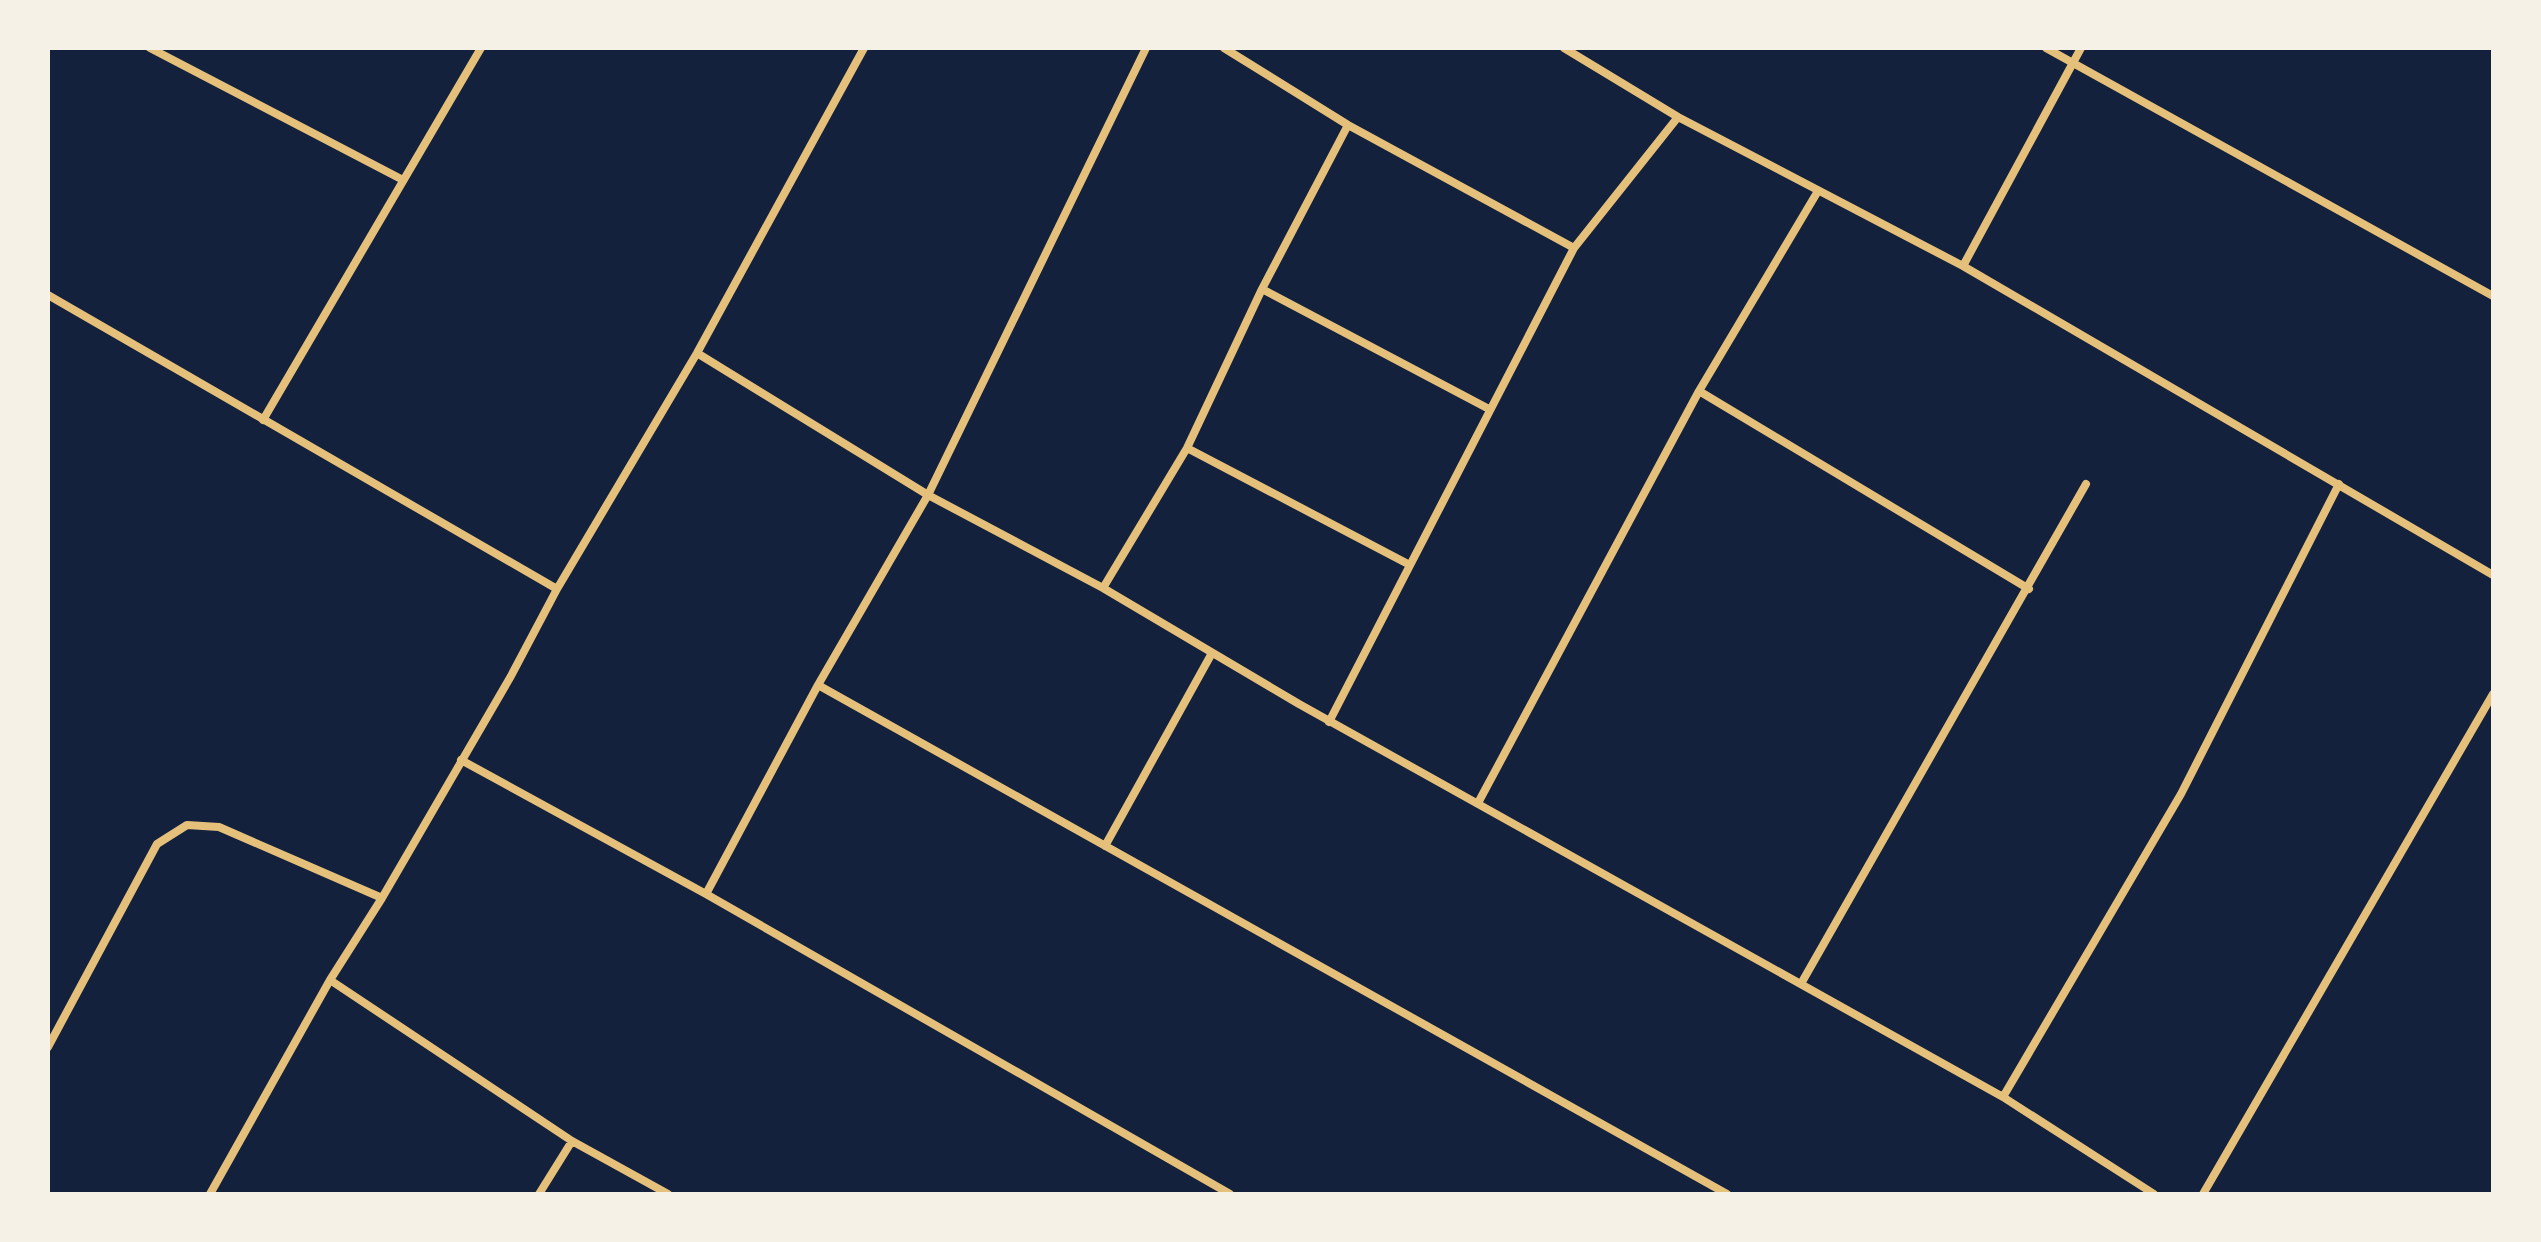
<svg xmlns="http://www.w3.org/2000/svg" width="2541" height="1242" viewBox="0 0 2541 1242" font-family="'Source Sans 3',sans-serif">
<rect width="100%" height="100%" fill="#14213d"/>
<g fill="none" stroke-linecap="round" stroke-linejoin="round">
<!-- minor -->
<path stroke="#e5c07b" stroke-width="8" d="M 150,48 L 403,180
M 1224,48 L 1348,125 L 1574,248
M 1564,48 L 1678,117 L 1963,266 L 2493,575
M 2046,48 L 2493,296
M 1963,266 L 2081,48
M 1262,289 L 1489,409
M 48,295 L 557,589
M 697,353 L 928,495 L 1103,588 L 1299,704 L 2003,1097 L 2154,1194
M 1699,391 L 2029,589
M 263,420 L 481,48
M 1187,448 L 1408,564
M 1103,588 L 1187,448 L 1262,289 L 1348,125
M 818,685 L 928,495 L 1146,48
M 1329,722 L 1574,248 L 1678,117
M 461,760 L 706,894 L 1230,1194
M 1478,803 L 1699,391 L 1818,191
M 1105,846 L 1212,653
M 706,894 L 818,685 L 1727,1194
M 330,980 L 572,1141 L 668,1194
M 1802,982 L 2086,484
M 48,1047 L 157,844 L 187,825 L 219,827 L 382,898
M 2003,1097 L 2181,794 L 2339,484
M 210,1194 L 330,980 L 382,898 L 511,676 L 557,589 L 697,353 L 864,48
M 539,1194 L 572,1141
M 2203,1194 L 2493,694"/>
</g>
<!-- border -->
<rect width="2541" height="1242" fill="none" stroke="#f6f1e7" stroke-width="100"/>
</svg>
